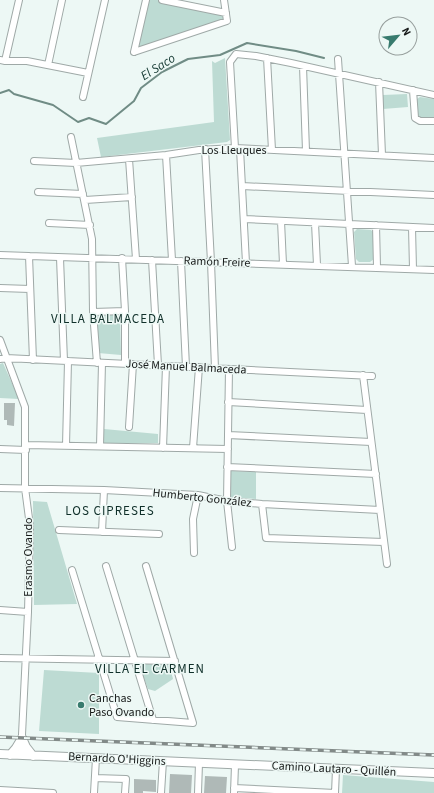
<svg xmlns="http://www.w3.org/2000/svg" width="434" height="793" viewBox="0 0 434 793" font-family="'Source Sans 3',sans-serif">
<rect width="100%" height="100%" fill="#edf8f5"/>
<!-- green -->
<path fill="#bddbd3" d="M 147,0 L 157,0 L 224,14 L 225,20 L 136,51 Z
M 225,58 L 230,140 L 227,142 L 101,157 L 97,138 L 214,122 L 212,61 L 215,63 Z
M 407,94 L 408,107 L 383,109 L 383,95 Z
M 420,97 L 434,99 L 434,117 L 420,117 L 417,114 L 417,99 Z
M 357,229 L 371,230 L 374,233 L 374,259 L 370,262 L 359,262 L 356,259 L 354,232 Z
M 120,314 L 121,355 L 98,353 L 95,315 Z
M 3,363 L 19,399 L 0,398 L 0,364 Z
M 104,429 L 158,434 L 158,443 L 104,443 Z
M 231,471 L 256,472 L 256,499 L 230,497 Z
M 33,501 L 47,502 L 77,604 L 34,605 Z
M 144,664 L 168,665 L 170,667 L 173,679 L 155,691 L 148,689 L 140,667 Z
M 44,670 L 99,673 L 99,734 L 39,731 Z
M 343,775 L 434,782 L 434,793 L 342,793 Z"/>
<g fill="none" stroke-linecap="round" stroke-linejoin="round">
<!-- stream -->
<path stroke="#708c85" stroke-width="2" d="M 0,93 L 9,90 L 14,94 L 53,105 L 78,122 L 89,118 L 106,124 L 134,101 L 141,88 L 162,72 L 188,59 L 220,55 L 247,43 L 296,51 L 324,58"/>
</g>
<!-- building -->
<path fill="#afb9b7" d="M 4,403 L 15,403 L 14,426 L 7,425 L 7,420 L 4,420 Z
M 170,774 L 192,775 L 191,793 L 169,793 Z
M 205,776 L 227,777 L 226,793 L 204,793 Z
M 134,779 L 156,780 L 156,792 L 143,791 L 143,793 L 134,793 Z"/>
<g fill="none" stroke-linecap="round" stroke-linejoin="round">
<!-- minor casing -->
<g stroke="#9fa9a7" stroke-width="8">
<path id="minor" d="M 162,0 L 226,13
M 134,52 L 227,21 L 224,0
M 134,52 L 146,0
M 267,58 L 272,150
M 338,59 L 352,266
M 0,60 L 5,61 L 27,61 L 88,73
M 5,61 L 19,0
M 48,65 L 62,0
M 303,66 L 306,151
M 379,82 L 382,155
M 413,90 L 415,118 L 420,121 L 434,121
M 83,97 L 105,0
M 71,137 L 92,239 L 93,312 L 97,363
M 235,148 L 230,62 L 236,54 L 256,56 L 291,63 L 434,95
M 205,149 L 211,262 L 215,368
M 240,149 L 246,263
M 166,155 L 172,260
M 129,159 L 136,259
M 34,161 L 76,163 L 166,155 L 199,150 L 235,148 L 434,158
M 242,186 L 434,195
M 38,192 L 83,194
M 85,200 L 132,197
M 244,219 L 434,228
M 281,221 L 283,264
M 49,223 L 90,225
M 315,223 L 317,265
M 376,225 L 377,267
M 412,227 L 413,269
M 0,255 L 434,270
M 29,256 L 33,360
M 60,258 L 64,361
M 122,258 L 125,311 L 125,364
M 152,260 L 158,365
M 181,261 L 186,367
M 0,288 L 30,289
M 93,312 L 125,311
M 0,340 L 25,407 L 25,488 L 30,526 L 28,612 L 21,755
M 0,359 L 6,358 L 372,376
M 229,369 L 227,501 L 232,547
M 363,375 L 387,564
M 228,402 L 367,410
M 129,427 L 133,364
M 228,435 L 371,442
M 26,445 L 228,449
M 66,446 L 68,361
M 100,446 L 102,363
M 163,448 L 166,366
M 193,448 L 199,367
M 0,449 L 26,450
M 227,467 L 376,474
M 0,488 L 104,490 L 198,495 L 227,501 L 262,504 L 380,510
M 262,504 L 266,538 L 384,542
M 59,530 L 159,534
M 102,532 L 104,490
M 194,553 L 193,519 L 198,495
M 106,566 L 153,720
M 72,570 L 117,717 L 193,723 L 146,566
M 0,610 L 28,612
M 0,658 L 175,661
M 95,778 L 126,779 L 125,793
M 234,788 L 335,793
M 0,790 L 53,793
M 94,793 L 96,758
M 161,793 L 163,761
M 198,793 L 199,763
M 234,793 L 235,765
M 335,793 L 336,769"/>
</g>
<!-- major casing -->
<g stroke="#9fa9a7" stroke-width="10">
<path id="major" d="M 22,738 L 26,747 L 33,756
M 0,754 L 434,773
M 10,755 L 16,748 L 22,738"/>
</g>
<!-- minor -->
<use href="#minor" stroke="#fff" stroke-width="6"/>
<!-- major -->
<use href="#major" stroke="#fff" stroke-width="8"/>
<!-- rail casing -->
<g stroke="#828a88" stroke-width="3.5">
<path id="rail" d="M 0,737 L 434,755"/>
</g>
<!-- rail -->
<use href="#rail" stroke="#edf8f5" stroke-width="2" stroke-dasharray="6" stroke-linecap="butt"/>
</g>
<!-- markers -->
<circle fill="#387b6e" stroke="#edf8f5" stroke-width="1.5" cx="81" cy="705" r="4"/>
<g text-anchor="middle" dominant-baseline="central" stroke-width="3" stroke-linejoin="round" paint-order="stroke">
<!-- street labels -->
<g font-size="12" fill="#161918" stroke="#edf8f5">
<text x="234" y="150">Los Lleuques</text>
<text transform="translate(217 262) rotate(2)">Ramón Freire</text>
<text transform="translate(186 367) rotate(3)">José Manuel Balmaceda</text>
<text transform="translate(202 498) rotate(6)">Humberto González</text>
<text transform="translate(28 557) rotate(-90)">Erasmo Ovando</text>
<text transform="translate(117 759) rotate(3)">Bernardo O'Higgins</text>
<text transform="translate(334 769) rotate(3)">Camino Lautaro - Quillén</text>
</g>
<!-- poi labels -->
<g font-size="12" fill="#161918" stroke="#edf8f5" text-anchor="start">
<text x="89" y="698">Canchas<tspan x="89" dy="14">Paso Ovando</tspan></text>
</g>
<!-- water labels -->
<g font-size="13" font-style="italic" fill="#123730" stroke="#edf8f5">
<text transform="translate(158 67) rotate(-32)">El Saco</text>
</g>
<!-- neighbourhood labels -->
<g font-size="13" letter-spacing="1" fill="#10302a" stroke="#edf8f5">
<text x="108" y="319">VILLA BALMACEDA</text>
<text x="110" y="511">LOS CIPRESES</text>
<text x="150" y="669">VILLA EL CARMEN</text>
</g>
</g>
<!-- north arrow -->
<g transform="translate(398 36) rotate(62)"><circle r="19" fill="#edf8f5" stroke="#979f9d"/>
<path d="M0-3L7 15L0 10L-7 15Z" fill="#387b6e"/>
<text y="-6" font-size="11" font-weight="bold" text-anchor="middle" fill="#161918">N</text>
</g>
</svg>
